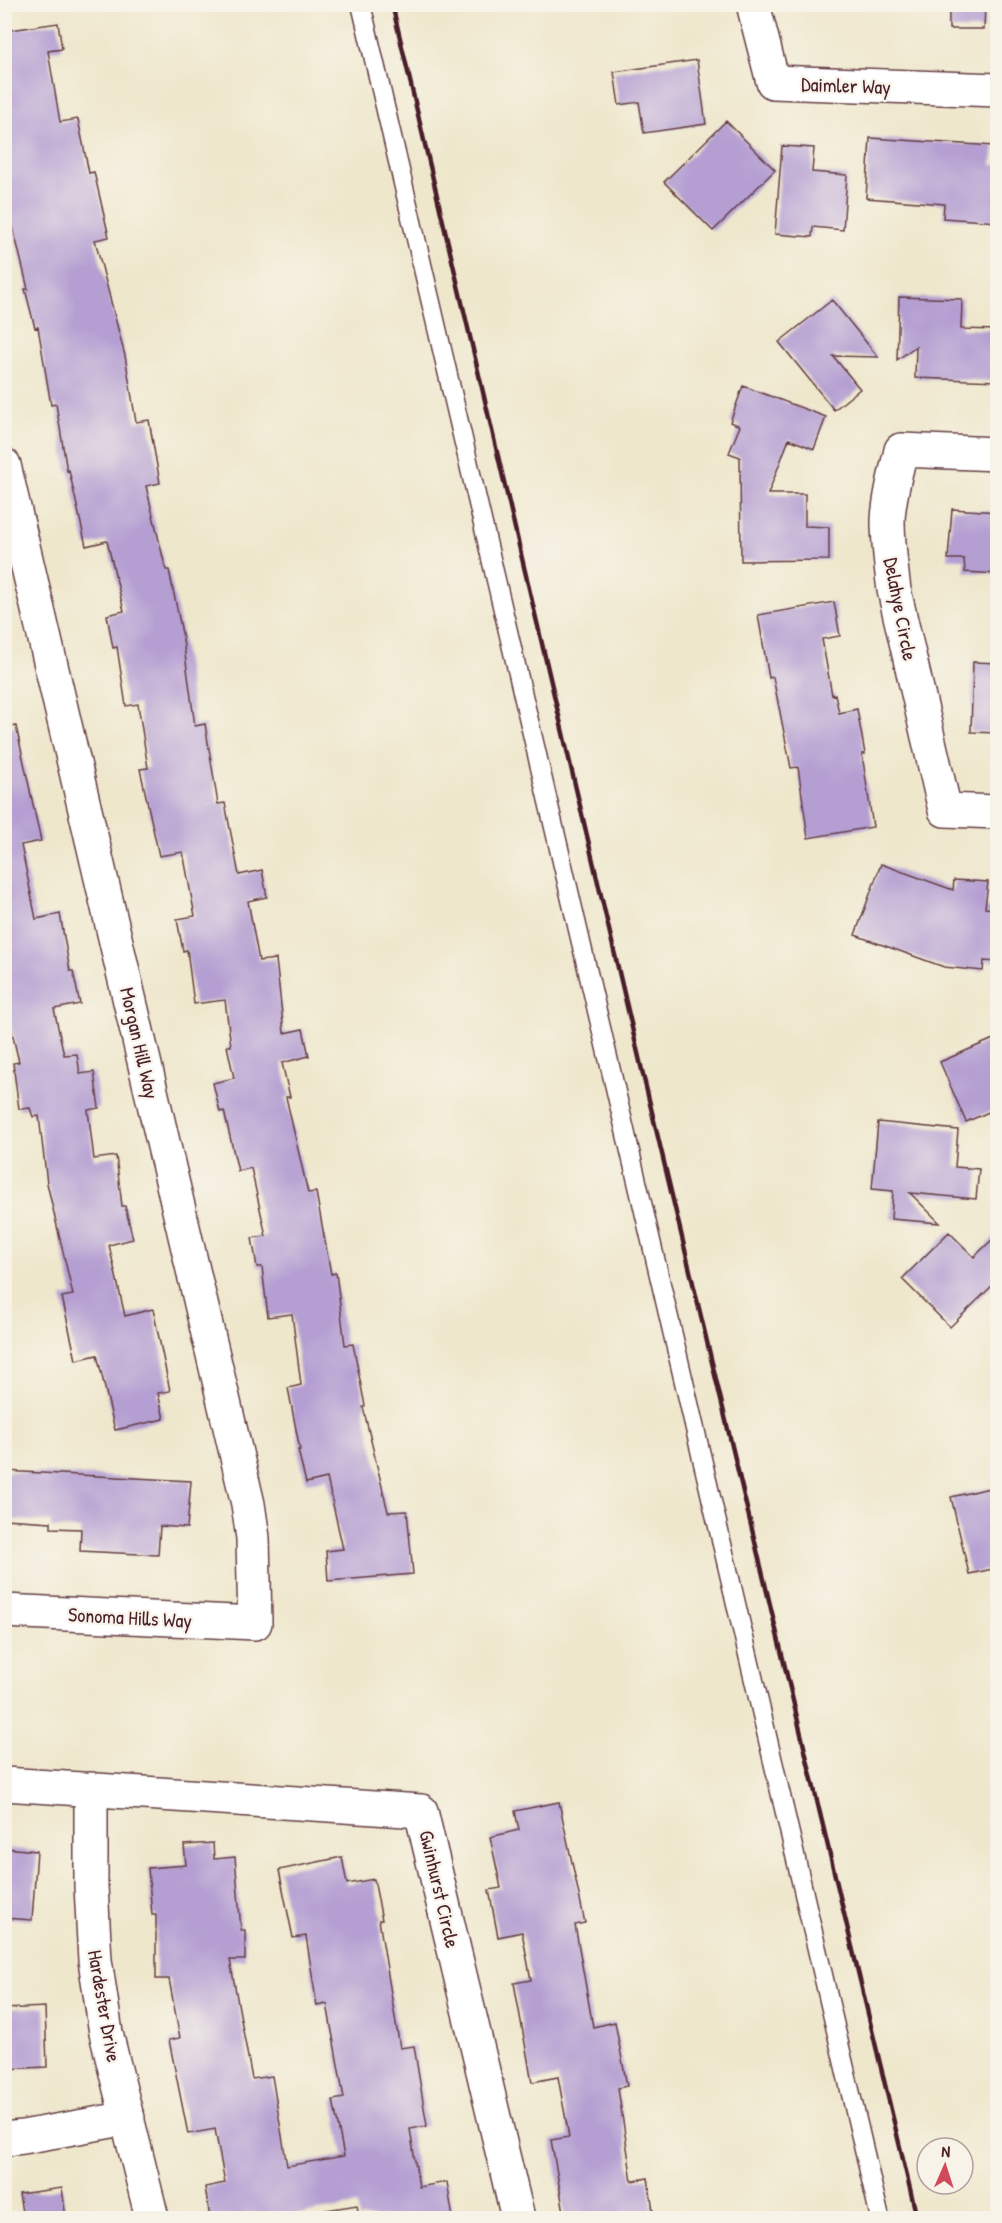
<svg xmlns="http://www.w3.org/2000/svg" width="1002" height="2223" viewBox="0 0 1002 2223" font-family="'Patrick Hand',sans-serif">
<rect width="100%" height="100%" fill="#f7f3e8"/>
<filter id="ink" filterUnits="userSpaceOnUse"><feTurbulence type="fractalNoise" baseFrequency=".0167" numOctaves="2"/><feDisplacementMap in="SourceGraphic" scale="12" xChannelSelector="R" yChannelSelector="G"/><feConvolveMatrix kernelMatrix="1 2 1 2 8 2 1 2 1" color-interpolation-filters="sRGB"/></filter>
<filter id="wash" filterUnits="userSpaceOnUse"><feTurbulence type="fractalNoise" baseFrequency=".008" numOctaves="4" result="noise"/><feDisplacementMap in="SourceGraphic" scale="24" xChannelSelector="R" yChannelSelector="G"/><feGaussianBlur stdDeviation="1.35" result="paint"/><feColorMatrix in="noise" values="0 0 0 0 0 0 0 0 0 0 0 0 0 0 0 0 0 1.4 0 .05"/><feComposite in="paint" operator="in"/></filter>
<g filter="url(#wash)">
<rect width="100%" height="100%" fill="#efe7cc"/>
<g id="blocks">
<!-- building -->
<path fill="#b49ed2" d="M 949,4 L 985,4 L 984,29 L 949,29 Z
M 58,23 L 62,49 L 48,51 L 60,122 L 78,119 L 89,173 L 94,172 L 109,237 L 95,240 L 125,356 L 136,422 L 149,420 L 160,483 L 146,486 L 166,570 L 169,570 L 182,633 L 195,726 L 205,724 L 218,804 L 225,803 L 239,875 L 262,870 L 267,897 L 248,901 L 259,961 L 276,959 L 284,1033 L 303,1029 L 309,1056 L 282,1063 L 290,1097 L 286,1097 L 308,1193 L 316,1192 L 331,1274 L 336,1273 L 345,1345 L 353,1344 L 365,1406 L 363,1407 L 388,1512 L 407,1511 L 413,1574 L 328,1581 L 326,1551 L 343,1549 L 327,1478 L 306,1483 L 298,1450 L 300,1450 L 288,1388 L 301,1385 L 292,1314 L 268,1317 L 262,1267 L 257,1267 L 252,1238 L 266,1236 L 251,1168 L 238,1171 L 224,1111 L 220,1112 L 213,1083 L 234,1078 L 227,1046 L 231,1046 L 225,1000 L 194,1004 L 187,950 L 183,951 L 177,919 L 195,916 L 183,852 L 159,856 L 140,769 L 148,768 L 138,704 L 126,706 L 117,647 L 113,648 L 107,615 L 124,611 L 107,541 L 86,546 L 69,470 L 67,471 L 56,404 L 51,405 L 38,327 L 35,328 L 25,289 L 28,289 L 4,190 L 4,31 Z
M 697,60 L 706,124 L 644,133 L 639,102 L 619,105 L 614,72 Z
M 726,121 L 775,170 L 713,231 L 664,182 Z
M 870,138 L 994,146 L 992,165 L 998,165 L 998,222 L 943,218 L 944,204 L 866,198 Z
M 782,146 L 814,148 L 812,172 L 847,175 L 843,230 L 813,227 L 812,237 L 775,234 Z
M 899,297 L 962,299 L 961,329 L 998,330 L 998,381 L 915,378 L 916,346 L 897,360 Z
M 832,300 L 878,357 L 833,356 L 860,389 L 834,410 L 779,342 Z
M 743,386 L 826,417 L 814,449 L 789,439 L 768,494 L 805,494 L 805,526 L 829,527 L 829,560 L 741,561 L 740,457 L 729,453 L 740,426 L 730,422 Z
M 952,509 L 998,512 L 998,574 L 965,572 L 964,559 L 948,559 Z
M 834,602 L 840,636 L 822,639 L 832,695 L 835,694 L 839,713 L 857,709 L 865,754 L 862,754 L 873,827 L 808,838 L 798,767 L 791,768 L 773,677 L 769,678 L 758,615 Z
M 973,662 L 998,663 L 998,733 L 971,732 Z
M 16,726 L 41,841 L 21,845 L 36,919 L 60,914 L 70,971 L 73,971 L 80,1004 L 54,1009 L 64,1055 L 77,1054 L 80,1074 L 94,1072 L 99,1108 L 88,1110 L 94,1159 L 116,1156 L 122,1206 L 125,1206 L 133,1239 L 109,1245 L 125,1316 L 153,1309 L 170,1391 L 158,1393 L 164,1419 L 115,1430 L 97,1355 L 76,1360 L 62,1297 L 73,1295 L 47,1183 L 39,1116 L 33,1117 L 30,1108 L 19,1109 L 13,1063 L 19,1062 L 4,998 L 4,727 Z
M 881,864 L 953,890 L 954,880 L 988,882 L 985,908 L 998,909 L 998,962 L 984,961 L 983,971 L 944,967 L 855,935 Z
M 998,1037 L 998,1108 L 966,1122 L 940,1062 Z
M 878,1122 L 958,1130 L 955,1167 L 979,1169 L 976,1199 L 910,1193 L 940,1223 L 891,1219 L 893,1191 L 872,1189 Z
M 949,1232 L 974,1257 L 998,1234 L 998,1280 L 950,1327 L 902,1279 Z
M 4,1471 L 191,1481 L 187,1528 L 160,1526 L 158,1555 L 80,1551 L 81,1529 L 51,1528 L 51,1522 L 4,1519 Z
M 998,1486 L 998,1568 L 969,1574 L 951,1497 Z
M 559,1802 L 585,1923 L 575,1925 L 593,2027 L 615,2022 L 627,2086 L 618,2088 L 632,2181 L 648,2178 L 654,2218 L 565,2218 L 551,2140 L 569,2137 L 558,2077 L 532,2082 L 514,1983 L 531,1980 L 522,1932 L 498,1937 L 489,1890 L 501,1888 L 490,1837 L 519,1830 L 515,1811 Z
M 213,1843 L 214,1859 L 235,1857 L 241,1930 L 245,1930 L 245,1960 L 230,1960 L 252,2079 L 272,2076 L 287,2166 L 344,2156 L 333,2100 L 344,2098 L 327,2004 L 317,2006 L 306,1936 L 293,1938 L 279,1870 L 342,1857 L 347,1884 L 374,1879 L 382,1920 L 379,1920 L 400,2048 L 414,2046 L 427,2126 L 410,2129 L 419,2187 L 447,2182 L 453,2218 L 359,2218 L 357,2205 L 276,2218 L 210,2218 L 205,2187 L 225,2183 L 215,2129 L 188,2134 L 169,2040 L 180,2038 L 169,1979 L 156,1979 L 156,1915 L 152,1915 L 148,1868 L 186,1865 L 184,1845 Z
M 4,1848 L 37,1851 L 32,1920 L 4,1918 Z
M 45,2007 L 47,2067 L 4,2069 L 4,2009 Z
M 62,2188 L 66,2218 L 23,2218 L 19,2194 Z"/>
</g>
</g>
<g filter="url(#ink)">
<use href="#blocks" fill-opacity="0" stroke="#633d43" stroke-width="1.5"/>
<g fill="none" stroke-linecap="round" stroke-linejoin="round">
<!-- lane casing -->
<g stroke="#633d43" stroke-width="21">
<path id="lane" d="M 361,4 L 880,2218"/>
</g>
<!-- street casing -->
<g stroke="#633d43" stroke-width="36">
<path id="street" d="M 753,4 L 773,82 L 998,90
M 998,454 L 901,450 C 896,473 889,496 888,520 C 888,544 891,567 894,590 L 945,810 L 998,812
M 4,465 L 248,1504 L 253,1538 L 255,1623 L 4,1611
M 4,1784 L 421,1811 L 518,2218
M 91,1789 L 91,1886 L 95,1960 L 106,2033 L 152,2218
M 4,2139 L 23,2137 L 128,2118"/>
</g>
<!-- lane -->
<use href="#lane" stroke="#fff" stroke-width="18"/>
<!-- street -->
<use href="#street" stroke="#fff" stroke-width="33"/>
<!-- rail -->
<path stroke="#4a1f2b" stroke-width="4.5" d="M 392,4 L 645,1083 L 917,2218"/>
</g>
</g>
<g text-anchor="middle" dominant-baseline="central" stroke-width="4.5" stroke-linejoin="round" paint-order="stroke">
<!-- street labels -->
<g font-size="20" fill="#4a1f2b" stroke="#f7f3e8">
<text transform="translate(846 85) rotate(2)">Daimler Way</text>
<text transform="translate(901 609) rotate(79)">Delahye Circle</text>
<text transform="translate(140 1043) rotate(77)">Morgan Hill Way</text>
<text transform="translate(130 1617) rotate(3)">Sonoma Hills Way</text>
<text transform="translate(440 1889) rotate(77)">Gwinhurst Circle</text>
<text transform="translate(105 2006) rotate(80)">Hardester Drive</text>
</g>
</g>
<!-- margin -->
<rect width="1002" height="2223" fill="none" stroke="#f7f3e8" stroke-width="24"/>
<!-- north arrow -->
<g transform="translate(945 2166) rotate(3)"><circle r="28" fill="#f7f3e8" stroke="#b29e9c" stroke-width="1.5"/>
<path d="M0-4.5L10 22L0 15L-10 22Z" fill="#d1495b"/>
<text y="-9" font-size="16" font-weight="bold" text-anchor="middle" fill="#4a1f2b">N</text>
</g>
</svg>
